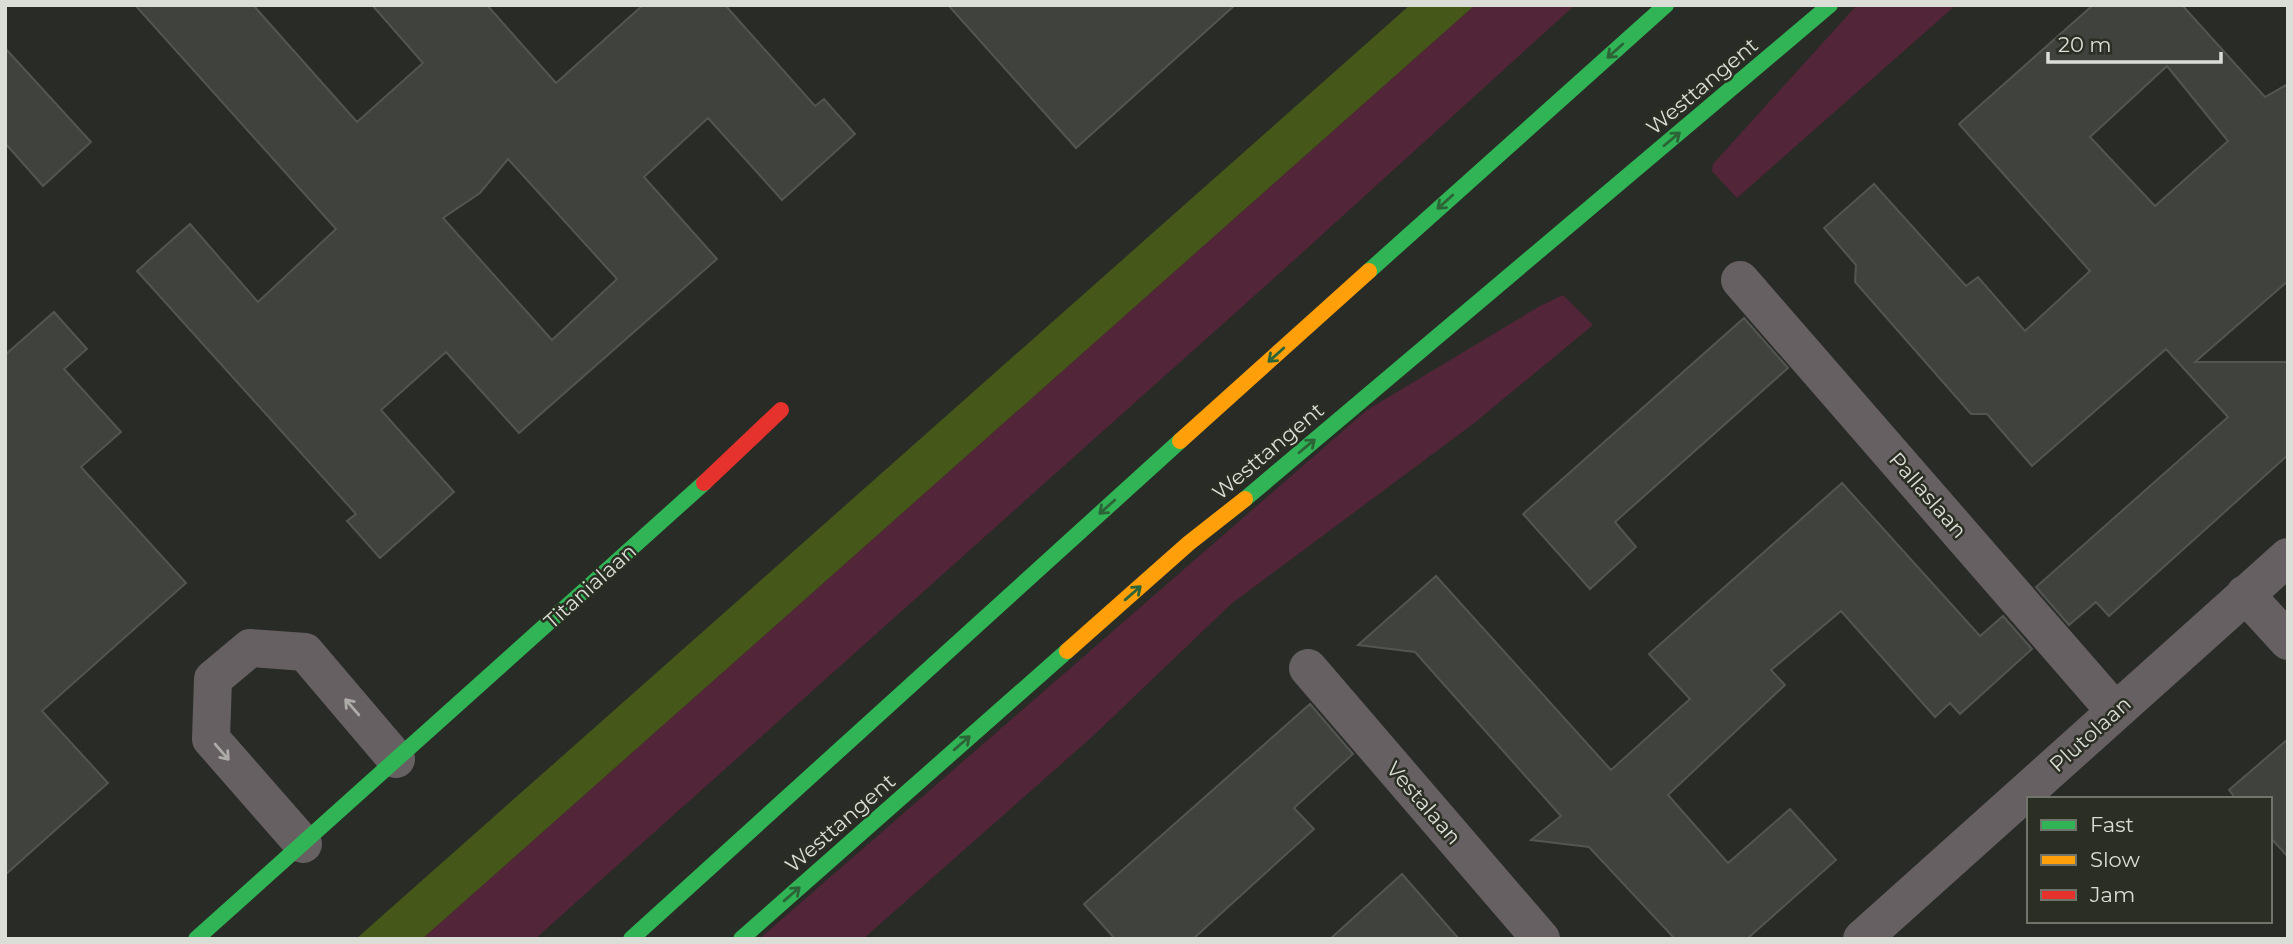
<svg xmlns="http://www.w3.org/2000/svg" width="2293" height="944" viewBox="0 0 2293 944" font-family="Montserrat,sans-serif">
<rect width="100%" height="100%" fill="#292b26"/>
<!-- green -->
<path fill="#532538" d="M 1475,5 L 1575,5 L 1292,262 L 535,939 L 422,939 Z
M 1857,5 L 1956,5 L 1737,198 L 1712,171 L 1713,164 Z
M 1563,295 L 1593,325 L 1473,424 L 1231,604 L 1093,736 L 863,939 L 759,939 L 1367,410 L 1540,306 Z"/>
<!-- water -->
<path fill="#465819" d="M 1410,5 L 1475,5 L 422,939 L 356,939 Z"/>
<!-- building -->
<path fill="#40423d" stroke="#535550" stroke-width="2" fill-rule="evenodd" d="M 135,5 L 253,5 L 357,122 L 423,63 L 372,5 L 487,5 L 556,83 L 643,5 L 725,5 L 815,106 L 824,99 L 855,134 L 782,200 L 708,118 L 644,177 L 717,259 L 519,433 L 446,352 L 381,410 L 454,492 L 380,558 L 347,521 L 356,514 L 137,271 L 190,224 L 258,302 L 336,229 ZM 508,159 L 617,279 L 552,340 L 443,218 L 480,193 Z
M 948,5 L 1235,5 L 1076,148 Z
M 2093,5 L 2182,5 L 2265,97 L 2288,84 L 2288,281 L 2195,362 L 2288,362 L 2288,455 L 2109,616 L 2096,602 L 2069,625 L 2036,587 L 2228,417 L 2166,349 L 2032,466 L 1987,414 L 1971,414 L 1899,332 L 1855,282 L 1856,265 L 1824,228 L 1874,184 L 1966,286 L 1978,277 L 2025,331 L 2090,271 L 1959,124 ZM 2167,66 L 2228,141 L 2155,206 L 2090,137 Z
M 5,48 L 91,142 L 43,186 L 5,143 Z
M 54,312 L 87,349 L 64,369 L 121,432 L 81,467 L 186,583 L 42,711 L 108,783 L 5,875 L 5,355 Z
M 1744,318 L 1788,368 L 1615,522 L 1636,547 L 1590,589 L 1523,514 Z
M 1842,483 L 1980,636 L 2003,616 L 2032,649 L 1960,714 L 1950,703 L 1935,717 L 1841,611 L 1771,670 L 1785,685 L 1668,795 L 1728,863 L 1790,809 L 1836,860 L 1747,939 L 1675,939 L 1589,847 L 1531,840 L 1561,816 L 1415,652 L 1358,645 L 1436,576 L 1611,770 L 1690,699 L 1649,654 Z
M 1310,704 L 1353,754 L 1294,808 L 1314,829 L 1193,939 L 1115,939 L 1084,904 Z
M 2288,739 L 2288,857 L 2270,837 L 2270,799 L 2236,799 L 2229,790 Z
M 1402,874 L 1459,939 L 1330,939 Z"/>
<g fill="none" stroke-linecap="round" stroke-linejoin="round">
<!-- street -->
<path stroke="#676062" stroke-width="38" d="M 1740,280 L 2115,711
M 2245,594 L 2288,641
M 1308,668 L 1541,939
M 303,844 L 211,739 L 213,679 L 250,648 L 305,652 L 396,759
M 1862,939 L 2288,557"/>
<!-- fast -->
<path stroke="#30b455" stroke-width="16" d="M 1369,271 L 1666,5
M 1245,499 L 1830,5
M 196,939 L 704,483
M 631,939 L 1180,441
M 741,939 L 1067,651"/>
<!-- slow -->
<path stroke="#ff9f0a" stroke-width="16" d="M 1180,441 L 1369,271
M 1067,651 L 1189,543 L 1245,499"/>
<!-- jam -->
<path stroke="#e5322d" stroke-width="16" d="M 704,483 L 781,410"/>
</g>
<!-- one-way arrows -->
<defs><path id="oneway-shaft" d="M-6 0H5M1.5-3L5.5 0L1.5 3" fill="none" stroke-width="1.6" stroke-linecap="round" stroke-linejoin="round" transform="scale(1.75)"/></defs>
<g stroke="#2c6437">
<use href="#oneway-shaft" transform="translate(1615 51) rotate(138)"/>
<use href="#oneway-shaft" transform="translate(1672 139) rotate(-40)"/>
<use href="#oneway-shaft" transform="translate(1445 202) rotate(138)"/>
<use href="#oneway-shaft" transform="translate(1276 355) rotate(138)"/>
<use href="#oneway-shaft" transform="translate(1307 446) rotate(-40)"/>
<use href="#oneway-shaft" transform="translate(1107 507) rotate(138)"/>
<use href="#oneway-shaft" transform="translate(1133 593) rotate(-41)"/>
<use href="#oneway-shaft" transform="translate(962 743) rotate(-41)"/>
<use href="#oneway-shaft" transform="translate(792 894) rotate(-41)"/>
</g>
<g stroke="#adaca8">
<use href="#oneway-shaft" transform="translate(352 707) rotate(-131)"/>
<use href="#oneway-shaft" transform="translate(222 752) rotate(49)"/>
</g>
<g text-anchor="middle" dominant-baseline="central" stroke-width="5" stroke-linejoin="round" paint-order="stroke">
<!-- street labels -->
<g font-size="21" fill="#dbded7" stroke="#2a2e23">
<text transform="translate(1702 86) rotate(-40)">Westtangent</text>
<text transform="translate(1268 451) rotate(-40)">Westtangent</text>
<text transform="translate(1928 495) rotate(49)">Pallaslaan</text>
<text transform="translate(590 586) rotate(-42)">Titanialaan</text>
<text transform="translate(2090 734) rotate(-42)">Plutolaan</text>
<text transform="translate(1424 803) rotate(49)">Vestalaan</text>
<text transform="translate(840 823) rotate(-41)">Westtangent</text>
</g>
</g>
<!-- border -->
<rect width="2293" height="944" fill="none" stroke="#dbded7" stroke-width="14"/>
<!-- legend -->
<rect x="2027" y="797" width="245" height="126" fill="#2a2e23" stroke="#71746b" stroke-width="2"/>
<rect x="2041" y="820" width="35" height="10" fill="#30b455" stroke="#71746b" stroke-width="2"/>
<text x="2090" y="832" font-size="21" fill="#dbded7">Fast</text>
<rect x="2041" y="855" width="35" height="10" fill="#ff9f0a" stroke="#71746b" stroke-width="2"/>
<text x="2090" y="867" font-size="21" fill="#dbded7">Slow</text>
<rect x="2041" y="890" width="35" height="10" fill="#e5322d" stroke="#71746b" stroke-width="2"/>
<text x="2090" y="902" font-size="21" fill="#dbded7">Jam</text>
<!-- scale -->
<path d="M2048 52v10h173v-10" fill="none" stroke="#dbded7" stroke-width="3.5"/>
<text x="2058" y="52" font-size="21" fill="#dbded7" stroke="#2a2e23" stroke-width="5" paint-order="stroke">20 m</text>
</svg>
